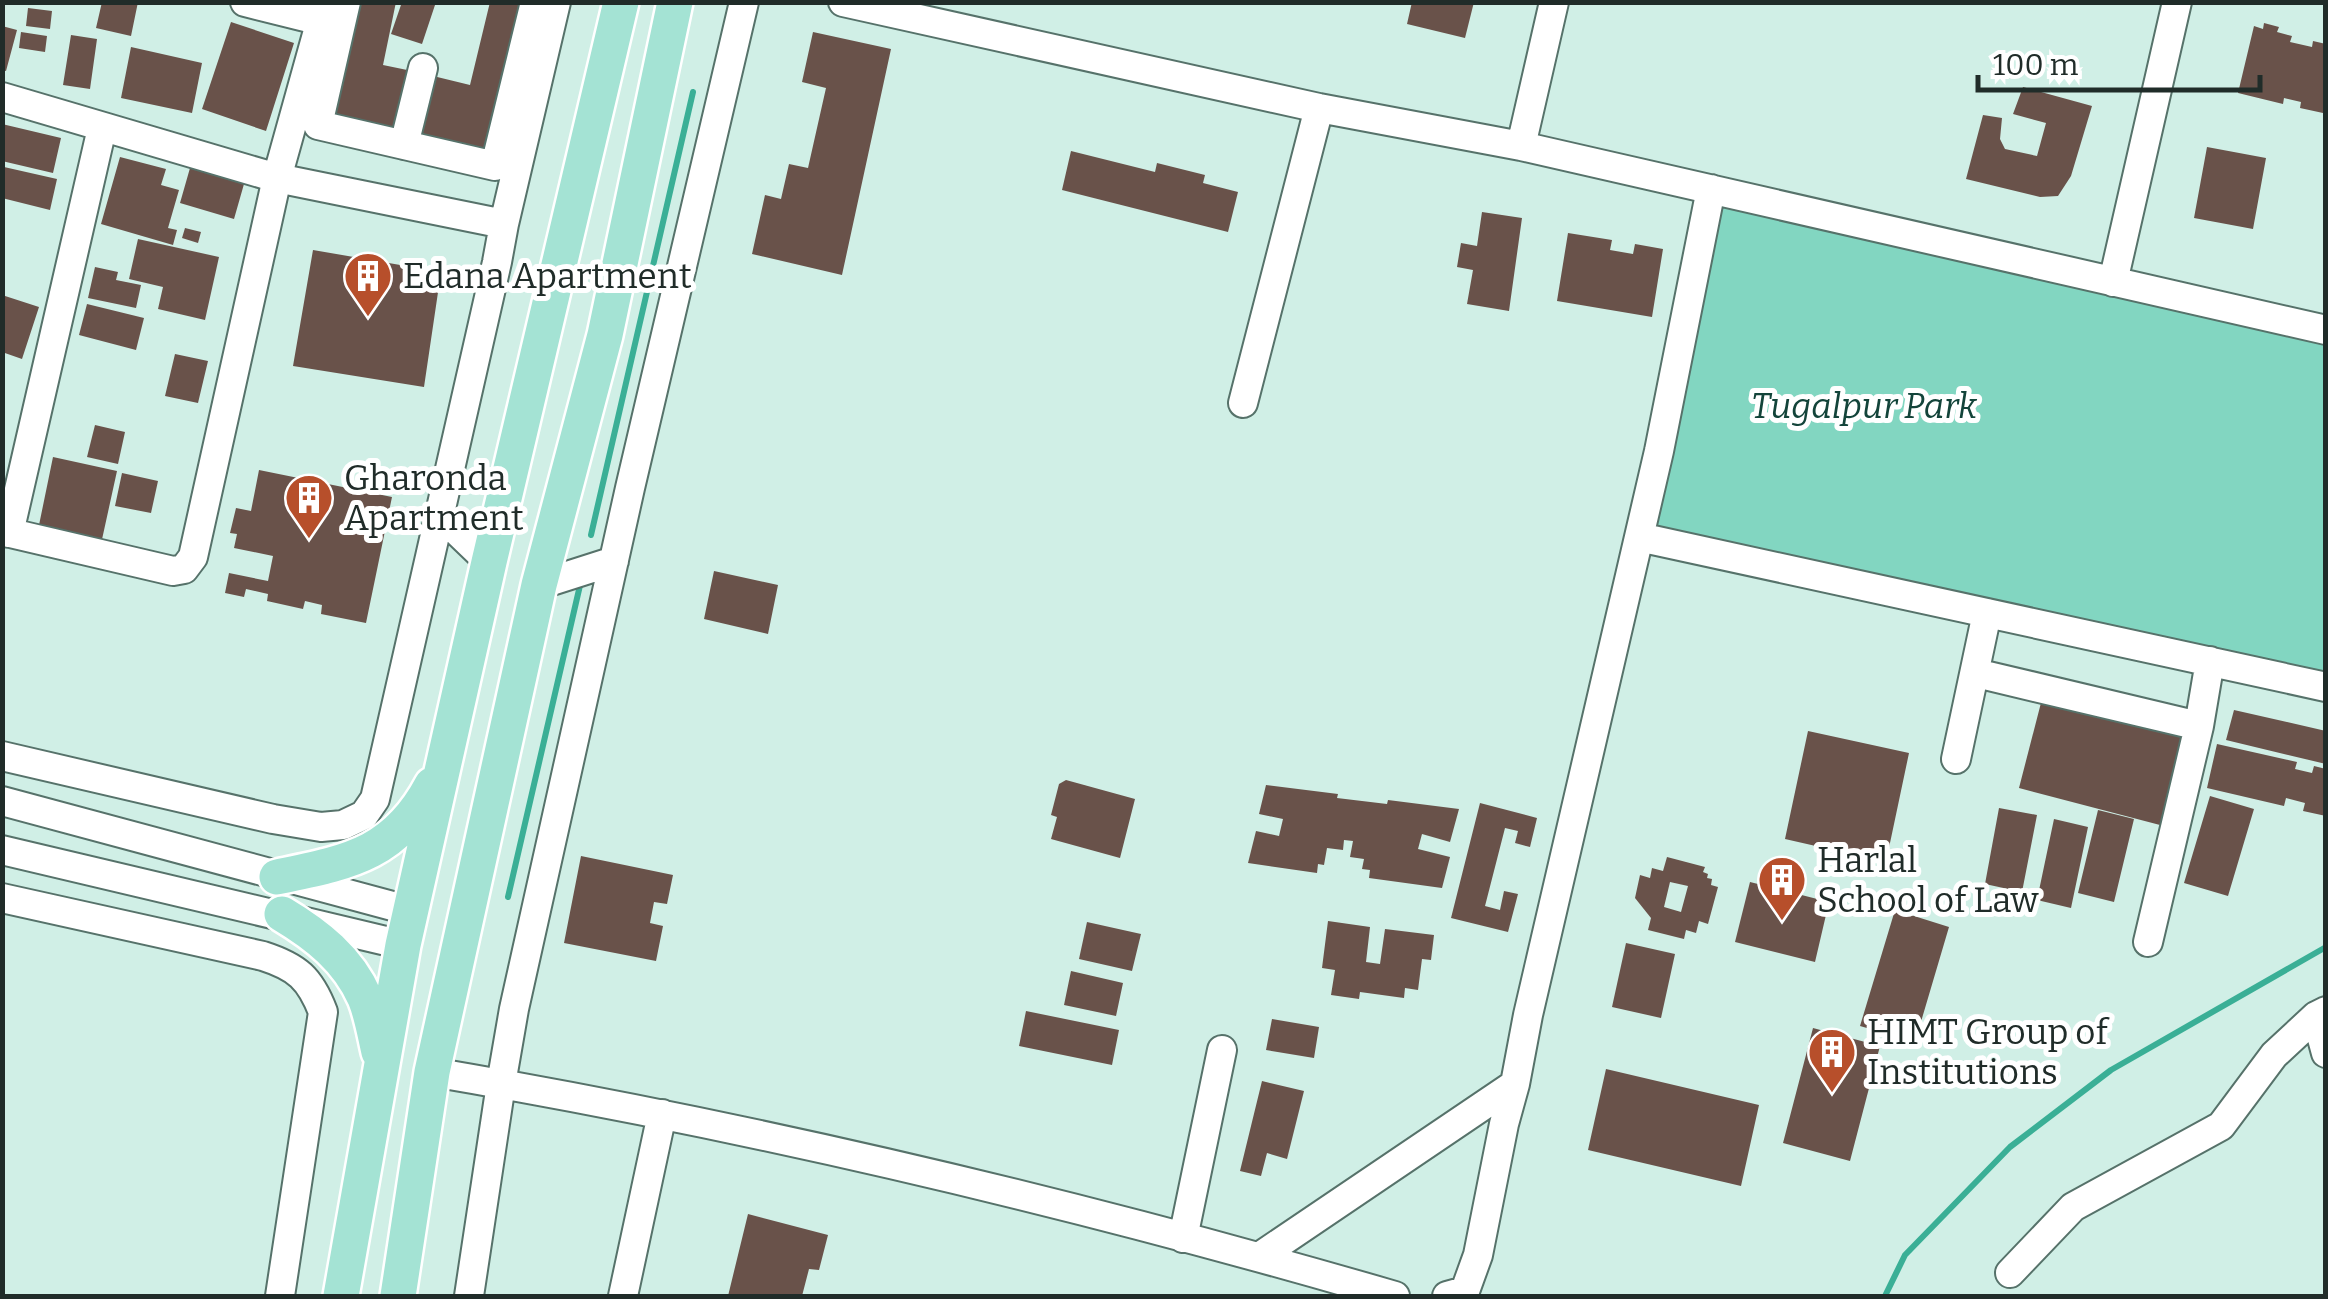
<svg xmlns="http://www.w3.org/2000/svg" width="2328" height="1299" viewBox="0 0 2328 1299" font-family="Bitter,serif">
<rect width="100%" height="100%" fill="#d0efe6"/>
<!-- green -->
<path fill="#82d6c1" d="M 1711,189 L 2325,330 L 2325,687 L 1639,537 Z"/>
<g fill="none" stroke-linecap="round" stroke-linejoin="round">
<!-- stream -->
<path stroke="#3aaf96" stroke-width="6" d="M 591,535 L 693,92
M 508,897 L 581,581
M 1885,1296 L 1905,1255 L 2010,1147 L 2111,1070 L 2326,947"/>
</g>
<!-- building -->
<path fill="#69524a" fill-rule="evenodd" d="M 102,2 L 138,2 L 131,36 L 96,28 Z
M 351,2 L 396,2 L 383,65 L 412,71 L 399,134 L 327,119 Z
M 402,2 L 436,2 L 422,44 L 391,34 Z
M 490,2 L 531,2 L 496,151 L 416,132 L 429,75 L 470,85 Z
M 1412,2 L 1474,2 L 1465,38 L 1407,24 Z
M 28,8 L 52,11 L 50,29 L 26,26 Z
M 231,22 L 294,43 L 266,131 L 202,109 Z
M 2264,23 L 2279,27 L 2277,32 L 2292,36 L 2290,42 L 2312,47 L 2313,41 L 2326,44 L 2326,102 L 2323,113 L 2300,108 L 2301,102 L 2284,98 L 2283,104 L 2238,93 L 2254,26 L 2263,29 Z
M 2,26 L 17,30 L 6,71 L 2,70 Z
M 21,32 L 47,36 L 45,52 L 19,48 Z
M 813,32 L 891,49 L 842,275 L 752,254 L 765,195 L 781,199 L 789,164 L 808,168 L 826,88 L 802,82 Z
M 71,35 L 97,39 L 90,89 L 63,85 Z
M 131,47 L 202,63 L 192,113 L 121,98 Z
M 2023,87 L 2092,106 L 2071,176 L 2058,196 L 2040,197 L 1966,179 L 1983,115 L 2002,118 L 2000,139 L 2005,149 L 2037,156 L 2046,123 L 2013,114 Z
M 2,124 L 61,138 L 53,173 L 2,161 Z
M 2207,147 L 2266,158 L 2253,229 L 2194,218 Z
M 1071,151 L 1155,172 L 1157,163 L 1205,175 L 1203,183 L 1238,192 L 1228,232 L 1062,190 Z
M 120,157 L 166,169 L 161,185 L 179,190 L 168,228 L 177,230 L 173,245 L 101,224 Z
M 4,167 L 57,179 L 50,210 L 2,198 Z
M 190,168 L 244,184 L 234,219 L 180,203 Z
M 1482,212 L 1522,218 L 1509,311 L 1467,304 L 1473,270 L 1457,267 L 1461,243 L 1477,246 Z
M 185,228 L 201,232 L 198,243 L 182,238 Z
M 1568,233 L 1612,240 L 1610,250 L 1633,254 L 1635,244 L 1663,249 L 1652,317 L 1557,301 Z
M 138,239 L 219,257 L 205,320 L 158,309 L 163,287 L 129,279 Z
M 313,250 L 441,272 L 424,387 L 293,366 Z
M 95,267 L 118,272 L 116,280 L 141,285 L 136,308 L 88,298 Z
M 2,295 L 39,307 L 22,359 L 2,352 Z
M 87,304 L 144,318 L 136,350 L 79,335 Z
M 175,354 L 208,361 L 198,403 L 165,396 Z
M 95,425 L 125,432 L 118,464 L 87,457 Z
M 53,457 L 117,471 L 101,544 L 38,530 Z
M 259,470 L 392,497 L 366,623 L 321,614 L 322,605 L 305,601 L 303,609 L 267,601 L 268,594 L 246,589 L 244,597 L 225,593 L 229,573 L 268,581 L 273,556 L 234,548 L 237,534 L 230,533 L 236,508 L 251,511 Z
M 122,473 L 158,481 L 151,513 L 115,506 Z
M 714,571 L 778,585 L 768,634 L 704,619 Z
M 2043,695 L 2183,732 L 2160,825 L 2019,788 Z
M 2234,710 L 2326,731 L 2326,764 L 2226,740 Z
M 1808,731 L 1909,753 L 1886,862 L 1785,839 Z
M 2217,744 L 2297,762 L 2295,769 L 2312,773 L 2314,766 L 2326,769 L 2326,816 L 2303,811 L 2305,803 L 2286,798 L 2284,806 L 2207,788 Z
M 1066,780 L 1135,799 L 1120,858 L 1051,839 L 1057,817 L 1051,815 L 1059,784 Z
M 1266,785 L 1338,794 L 1337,798 L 1387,804 L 1388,800 L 1459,809 L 1450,842 L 1422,834 L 1418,849 L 1450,857 L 1442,888 L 1369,878 L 1370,870 L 1362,869 L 1364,859 L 1350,857 L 1353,841 L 1344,840 L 1343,850 L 1327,848 L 1324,865 L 1318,864 L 1317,873 L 1248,863 L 1256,831 L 1279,836 L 1283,819 L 1259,814 Z
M 2210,796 L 2254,809 L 2228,896 L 2184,883 Z
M 1480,803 L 1537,818 L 1530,847 L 1515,843 L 1518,831 L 1505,828 L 1485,906 L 1500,910 L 1504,891 L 1518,894 L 1508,932 L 1451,918 Z
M 1999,808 L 2037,815 L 2022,892 L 1985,884 Z
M 2098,810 L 2134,819 L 2114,902 L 2078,893 Z
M 2054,819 L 2088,827 L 2071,908 L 2037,900 Z
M 581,856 L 673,875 L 667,904 L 654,902 L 650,923 L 663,926 L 656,961 L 564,943 Z
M 1667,857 L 1705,867 L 1703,872 L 1708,874 L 1707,878 L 1712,879 L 1711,885 L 1718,887 L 1708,924 L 1699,921 L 1696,933 L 1686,930 L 1684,939 L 1648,930 L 1651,918 L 1635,898 L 1640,875 L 1650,878 L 1652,868 L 1663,871 ZM 1670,882 L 1688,886 L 1681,912 L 1664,907 Z
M 1750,882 L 1829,902 L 1815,962 L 1735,942 Z
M 1895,910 L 1949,927 L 1915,1042 L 1860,1026 Z
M 1328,921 L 1370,927 L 1366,962 L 1380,964 L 1385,929 L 1434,935 L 1431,960 L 1422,959 L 1418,990 L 1405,988 L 1404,998 L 1360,992 L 1359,999 L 1331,995 L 1335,970 L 1322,968 Z
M 1087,922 L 1141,934 L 1132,971 L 1079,959 Z
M 1626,943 L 1675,954 L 1661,1018 L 1612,1007 Z
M 1071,971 L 1123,983 L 1116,1016 L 1064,1005 Z
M 1026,1011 L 1119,1030 L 1112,1065 L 1019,1046 Z
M 1272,1019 L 1319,1027 L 1314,1058 L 1266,1050 Z
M 1813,1028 L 1880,1046 L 1850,1161 L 1783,1143 Z
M 1606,1069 L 1759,1105 L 1741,1186 L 1588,1150 Z
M 1262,1081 L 1304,1091 L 1287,1159 L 1267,1153 L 1261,1176 L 1240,1171 Z
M 748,1214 L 828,1235 L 819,1270 L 809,1269 L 802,1296 L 728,1296 Z"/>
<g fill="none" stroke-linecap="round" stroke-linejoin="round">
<!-- minor casing -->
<g stroke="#56726a" stroke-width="32">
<path id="minor" d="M 245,2 L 321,21
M 346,2 L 318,125 L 495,166 L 535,2
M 843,2 L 1319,108 L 1521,146 L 2326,330
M 2,97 L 277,178 L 504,224
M 404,145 L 423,68
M 1521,146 L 1554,2
M 2113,282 L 2177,2
M 1243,403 L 1319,108
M 440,515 L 489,562
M 2,531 L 173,571 L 184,569 L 193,557 L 277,178 L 326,2
M 9,533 L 102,128
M 1639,537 L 2326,687
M 539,585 L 614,561
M 1976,673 L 2199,726
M 2,756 L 273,819 L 321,827 L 343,825 L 364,815 L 375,799 L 497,262 L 504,224 L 556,2
M 1956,759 L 1987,613
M 2,801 L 411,911
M 2,850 L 403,945
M 2,898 L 263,956 C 297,967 310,978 323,1012 L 280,1296
M 2148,942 L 2199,726 L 2210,661
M 2326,1011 L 2316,1016 L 2326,1053
M 432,1072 C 756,1127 1079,1204 1395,1296
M 1183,1238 L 1222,1050
M 1259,1257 L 1515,1084
M 2010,1273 L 2073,1207 L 2221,1126 L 2274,1055 L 2316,1016
M 469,1296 L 501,1084 L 514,1009 L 630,488 L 744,2
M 623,1296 L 662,1114
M 1447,1296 L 1465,1291 L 1478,1255 L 1504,1124 L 1515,1084 L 1528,1015 L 1659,451 L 1711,189"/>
</g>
<!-- major casing -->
<g stroke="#fff" stroke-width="40">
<path id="major" d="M 277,877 C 348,862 395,855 432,785
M 282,914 C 317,935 348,959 365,998 C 372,1015 375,1035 379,1052
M 341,1296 L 403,945 L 489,562 L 621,2
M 398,1296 L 432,1072 L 539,585 L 605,335 L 675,2"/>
</g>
<!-- minor -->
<use href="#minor" stroke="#fff" stroke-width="28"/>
<!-- major -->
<use href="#major" stroke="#a4e3d4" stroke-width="35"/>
</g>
<!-- icons -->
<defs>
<g id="building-pin" transform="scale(2.5)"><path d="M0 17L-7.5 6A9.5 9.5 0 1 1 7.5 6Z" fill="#b74f2b" stroke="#fff"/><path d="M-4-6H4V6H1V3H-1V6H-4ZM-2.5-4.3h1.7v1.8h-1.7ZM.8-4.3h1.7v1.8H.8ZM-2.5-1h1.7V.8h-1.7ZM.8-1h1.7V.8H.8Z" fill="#fff"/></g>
</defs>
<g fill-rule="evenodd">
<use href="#building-pin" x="368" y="276"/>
<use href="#building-pin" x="309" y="498"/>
<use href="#building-pin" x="1782" y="880"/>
<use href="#building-pin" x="1832" y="1052"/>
</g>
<g text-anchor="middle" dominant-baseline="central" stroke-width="10" stroke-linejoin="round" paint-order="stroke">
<!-- poi labels -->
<g font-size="35" fill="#202c29" stroke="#fff" text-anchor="start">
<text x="403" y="276">Edana Apartment</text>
<text x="344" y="478">Gharonda<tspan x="344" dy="40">Apartment</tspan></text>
<text x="1817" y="860">Harlal<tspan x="1817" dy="40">School of Law</tspan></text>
<text x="1867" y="1032">HIMT Group of<tspan x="1867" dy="40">Institutions</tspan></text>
</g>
<!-- park labels -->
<g font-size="35" font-style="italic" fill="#13443a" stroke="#fff">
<text x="1864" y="406">Tugalpur Park</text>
</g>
</g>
<!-- border -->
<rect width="2328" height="1299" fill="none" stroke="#202c29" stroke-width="10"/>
<!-- scale -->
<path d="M1978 75v15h282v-15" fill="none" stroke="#202c29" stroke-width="5"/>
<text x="1993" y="75" font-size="30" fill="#202c29" stroke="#ffffff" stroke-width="8" paint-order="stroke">100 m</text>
</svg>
